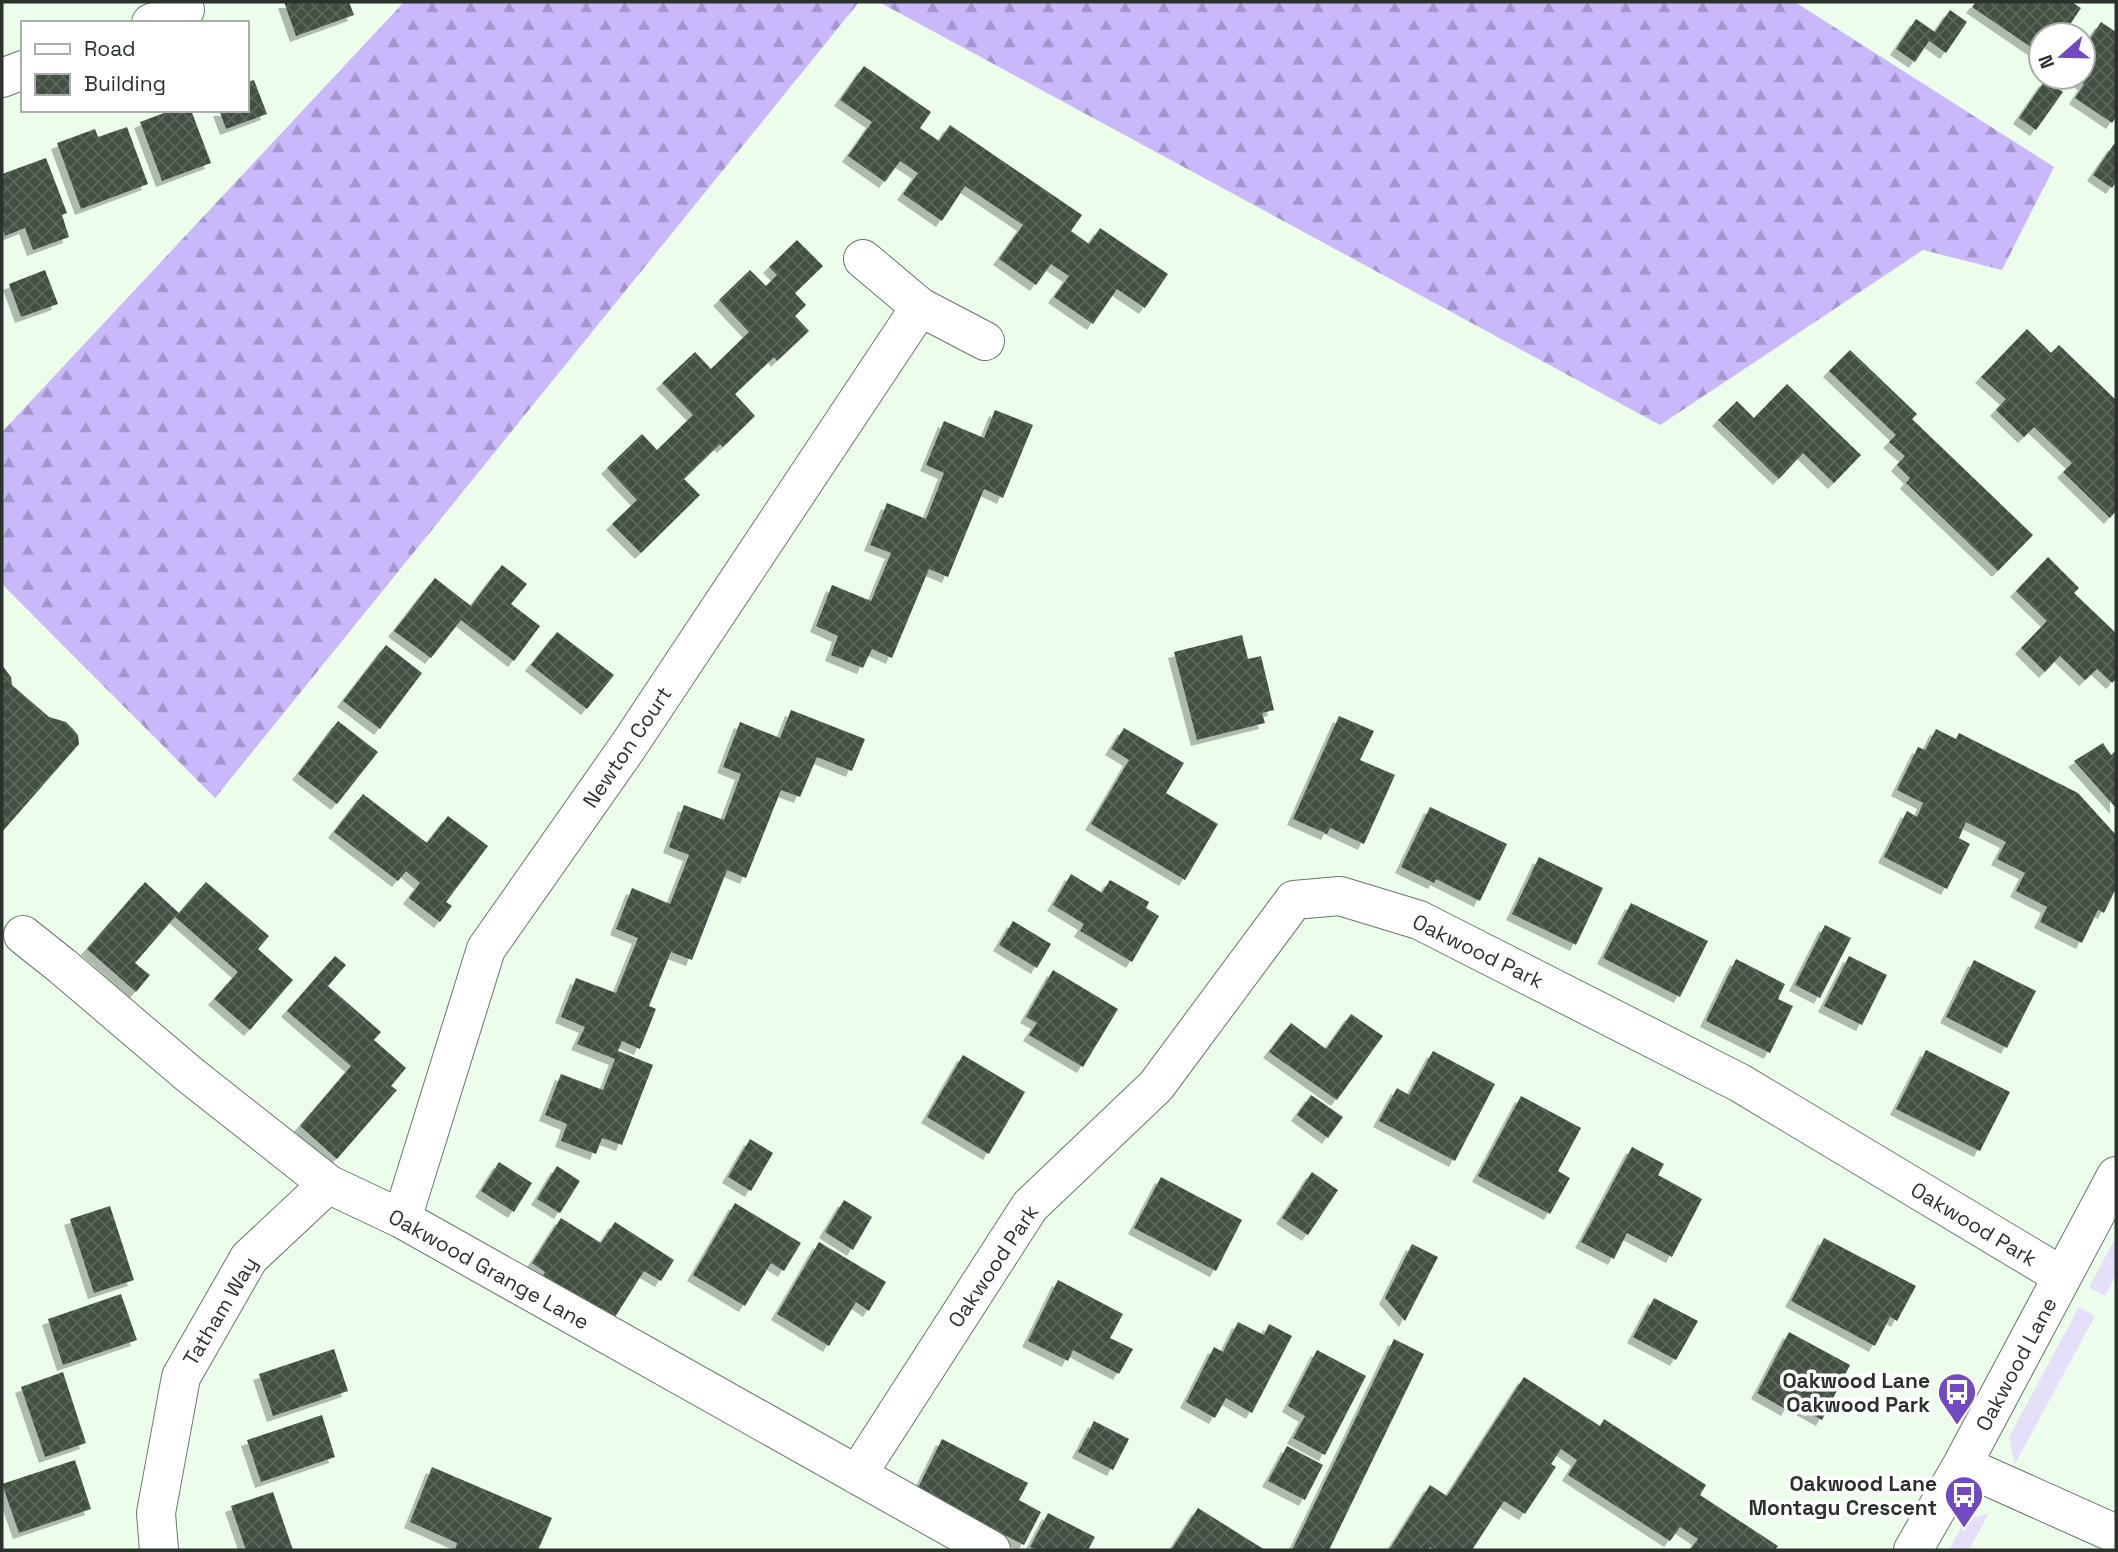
<svg xmlns="http://www.w3.org/2000/svg" width="2118" height="1552" viewBox="0 0 2118 1552" font-family="'Space Grotesk',sans-serif">
<defs>
<pattern id="forest-firs" width="22" height="20" patternUnits="userSpaceOnUse" patternTransform="scale(1.75)"><rect width="22" height="20" fill="#cab8fd"/><path d="M5 1l3.5 6h-7zM16 11l3.5 6h-7z" fill="#a496cd"/></pattern>
<pattern id="building-cross-hatch" width="8" height="8" patternUnits="userSpaceOnUse" patternTransform="scale(1.75)"><rect width="8" height="8" fill="#425042"/><path d="M0 0l8 8M0 8l8-8" fill="none" stroke="#5b675b"/></pattern>
<filter id="shadow"><feDropShadow dx="-6" dy="6" stdDeviation="0" flood-color="#0004"/></filter>
</defs>
<rect width="100%" height="100%" fill="#ecfdec"/>
<!-- grass -->
<path fill="#e5dff9" d="M 2116,1237 L 2116,1275 L 2105,1296 L 2089,1287 Z
M 2079,1307 L 2095,1316 L 2015,1464 L 2009,1437 Z
M 1989,1513 L 1969,1550 L 1949,1550 L 1965,1520 Z"/>
<!-- forest -->
<path fill="url(#forest-firs)" d="M 404,2 L 859,2 L 215,798 L 2,584 L 2,432 Z
M 879,2 L 1795,2 L 2054,167 L 2002,270 L 1923,250 L 1660,425 Z"/>
<!-- building -->
<path fill="url(#building-cross-hatch)" filter="url(#shadow)" d="M 284,2 L 349,2 L 354,15 L 296,36 Z
M 1976,2 L 2072,2 L 2081,8 L 2063,35 L 2041,35 L 2041,54 L 1972,7 Z
M 1950,10 L 1967,22 L 1946,53 L 1929,41 L 1915,62 L 1896,49 L 1916,19 L 1935,32 Z
M 2101,22 L 2116,32 L 2116,117 L 2112,123 L 2075,98 L 2084,84 L 2074,77 L 2083,77 L 2083,49 Z
M 864,66 L 931,112 L 920,128 L 939,141 L 950,125 L 1082,215 L 1071,231 L 1089,244 L 1100,228 L 1168,274 L 1145,308 L 1117,289 L 1093,324 L 1054,297 L 1069,276 L 1051,264 L 1036,285 L 999,259 L 1023,225 L 965,186 L 942,221 L 903,194 L 918,173 L 900,161 L 885,182 L 848,156 L 872,122 L 840,100 Z
M 254,80 L 267,114 L 226,129 L 219,110 L 247,110 L 247,82 Z
M 2045,80 L 2063,92 L 2036,130 L 2019,118 Z
M 172,110 L 191,110 L 211,163 L 162,181 L 140,122 Z
M 127,127 L 148,184 L 81,209 L 57,143 L 95,129 L 98,137 Z
M 2114,144 L 2116,146 L 2116,182 L 2112,188 L 2093,175 Z
M 46,158 L 67,213 L 62,215 L 69,237 L 33,250 L 25,228 L 5,236 L 2,226 L 2,174 Z
M 797,240 L 823,266 L 795,293 L 806,305 L 795,316 L 809,331 L 777,361 L 774,357 L 735,394 L 755,416 L 723,447 L 720,444 L 684,479 L 700,495 L 641,553 L 612,524 L 637,500 L 607,468 L 642,434 L 657,450 L 693,415 L 662,383 L 695,352 L 711,369 L 749,332 L 719,300 L 750,270 L 766,286 L 777,275 L 769,267 Z
M 45,270 L 58,304 L 21,317 L 9,284 Z
M 2027,329 L 2051,353 L 2059,345 L 2116,400 L 2116,511 L 2110,518 L 2063,472 L 2072,463 L 2034,427 L 2024,437 L 1996,410 L 2006,399 L 1981,377 Z
M 1850,350 L 1917,414 L 1912,419 L 2033,535 L 1998,571 L 1906,483 L 1910,478 L 1897,465 L 1905,456 L 1889,442 L 1896,435 L 1829,371 Z
M 1787,384 L 1861,455 L 1834,483 L 1803,453 L 1779,479 L 1718,420 L 1737,401 L 1754,418 Z
M 995,410 L 1033,425 L 1003,498 L 984,489 L 948,577 L 929,569 L 892,658 L 872,649 L 863,668 L 831,655 L 838,636 L 816,626 L 832,585 L 871,601 L 891,553 L 870,545 L 887,503 L 926,519 L 944,473 L 926,465 L 944,421 L 984,438 Z
M 2048,557 L 2079,588 L 2074,593 L 2116,633 L 2116,679 L 2112,683 L 2097,669 L 2085,680 L 2060,656 L 2045,672 L 2021,648 L 2047,621 L 2016,591 Z
M 502,565 L 527,584 L 511,604 L 540,626 L 514,661 L 461,620 L 431,658 L 394,631 L 435,578 L 471,606 Z
M 557,632 L 614,675 L 587,709 L 531,665 Z
M 1242,635 L 1248,659 L 1261,656 L 1274,710 L 1262,713 L 1265,723 L 1197,740 L 1174,652 Z
M 386,645 L 422,673 L 380,729 L 343,701 Z
M 2,665 L 11,677 L 12,685 L 49,717 L 66,722 L 72,728 L 78,735 L 79,744 L 2,832 Z
M 791,710 L 865,739 L 852,771 L 817,757 L 800,797 L 781,790 L 746,878 L 727,870 L 692,960 L 671,952 L 649,1006 L 656,1009 L 640,1049 L 622,1041 L 618,1051 L 653,1065 L 622,1145 L 602,1138 L 596,1154 L 561,1141 L 567,1124 L 545,1115 L 561,1074 L 603,1090 L 615,1059 L 577,1044 L 585,1027 L 561,1017 L 576,978 L 616,993 L 638,938 L 616,929 L 632,888 L 670,904 L 689,855 L 669,847 L 684,805 L 724,820 L 741,774 L 723,767 L 740,722 L 780,738 Z
M 1339,716 L 1374,731 L 1360,760 L 1395,775 L 1364,844 L 1330,828 L 1327,834 L 1293,819 Z
M 338,721 L 378,752 L 337,804 L 298,774 Z
M 1124,728 L 1184,763 L 1166,793 L 1218,824 L 1185,880 L 1091,824 L 1129,760 L 1111,749 Z
M 1936,729 L 1956,739 L 1959,733 L 2078,793 L 2116,835 L 2116,888 L 2104,913 L 2098,910 L 2082,943 L 2040,922 L 2047,907 L 2016,891 L 2025,873 L 1997,859 L 2006,842 L 1966,822 L 1959,838 L 1970,844 L 1947,889 L 1884,857 L 1907,811 L 1917,817 L 1923,803 L 1897,790 L 1918,747 L 1925,750 Z
M 2103,743 L 2111,755 L 2116,751 L 2116,808 L 2074,761 Z
M 363,794 L 427,843 L 448,816 L 488,846 L 446,902 L 452,906 L 440,922 L 409,898 L 420,883 L 406,871 L 398,881 L 334,832 Z
M 1430,807 L 1507,844 L 1480,901 L 1436,879 L 1434,883 L 1401,867 Z
M 1539,857 L 1603,888 L 1576,945 L 1512,914 Z
M 1071,874 L 1102,893 L 1110,880 L 1149,902 L 1146,908 L 1159,916 L 1132,962 L 1080,931 L 1084,924 L 1053,905 Z
M 145,882 L 179,913 L 206,882 L 269,936 L 258,949 L 293,980 L 250,1030 L 214,999 L 238,972 L 175,917 L 135,963 L 150,975 L 136,992 L 87,949 Z
M 1631,903 L 1708,941 L 1680,997 L 1603,958 Z
M 1013,921 L 1051,944 L 1037,968 L 999,945 Z
M 1825,925 L 1851,938 L 1820,998 L 1795,985 Z
M 335,956 L 346,965 L 328,986 L 381,1032 L 374,1040 L 406,1068 L 391,1086 L 397,1090 L 337,1159 L 300,1126 L 351,1066 L 287,1011 Z
M 1849,956 L 1887,975 L 1862,1025 L 1824,1006 Z
M 1736,959 L 1785,984 L 1778,999 L 1793,1006 L 1770,1053 L 1706,1021 Z
M 1974,960 L 2036,991 L 2007,1048 L 1946,1017 Z
M 1053,970 L 1118,1009 L 1083,1067 L 1029,1035 L 1037,1023 L 1026,1017 Z
M 1351,1014 L 1383,1036 L 1337,1100 L 1269,1052 L 1291,1023 L 1326,1049 Z
M 1926,1050 L 2010,1092 L 1980,1151 L 1896,1109 Z
M 1433,1051 L 1495,1084 L 1455,1161 L 1379,1121 L 1397,1088 L 1409,1095 Z
M 963,1055 L 1025,1092 L 989,1154 L 927,1117 Z
M 1311,1095 L 1343,1117 L 1328,1138 L 1297,1115 Z
M 1521,1096 L 1581,1128 L 1558,1171 L 1570,1178 L 1550,1214 L 1478,1176 Z
M 750,1139 L 773,1153 L 751,1191 L 728,1177 Z
M 1632,1147 L 1664,1164 L 1658,1175 L 1702,1199 L 1672,1257 L 1627,1233 L 1614,1259 L 1581,1242 Z
M 499,1162 L 532,1183 L 514,1212 L 481,1191 Z
M 557,1166 L 580,1181 L 560,1213 L 537,1199 Z
M 1312,1172 L 1338,1190 L 1308,1235 L 1282,1218 Z
M 1161,1177 L 1242,1220 L 1216,1271 L 1134,1228 Z
M 844,1200 L 872,1217 L 853,1250 L 825,1232 Z
M 735,1203 L 801,1243 L 784,1271 L 771,1263 L 745,1306 L 693,1275 Z
M 110,1206 L 134,1280 L 94,1293 L 70,1219 Z
M 561,1218 L 601,1243 L 615,1222 L 674,1260 L 661,1281 L 644,1271 L 615,1317 L 602,1308 L 595,1320 L 538,1284 L 545,1272 L 532,1263 Z
M 1824,1238 L 1916,1286 L 1897,1321 L 1890,1317 L 1875,1346 L 1791,1301 Z
M 819,1242 L 886,1282 L 869,1311 L 856,1302 L 829,1346 L 777,1314 Z
M 1412,1244 L 1438,1257 L 1405,1321 L 1385,1298 Z
M 1058,1280 L 1123,1314 L 1110,1338 L 1133,1349 L 1119,1374 L 1073,1350 L 1068,1361 L 1028,1341 Z
M 121,1294 L 137,1340 L 63,1365 L 48,1319 Z
M 1654,1298 L 1698,1321 L 1676,1360 L 1633,1337 Z
M 1238,1322 L 1264,1335 L 1269,1324 L 1292,1336 L 1252,1413 L 1226,1398 L 1215,1418 L 1186,1402 L 1214,1347 L 1223,1352 Z
M 1789,1332 L 1850,1365 L 1822,1420 L 1791,1403 L 1787,1410 L 1757,1393 Z
M 1394,1339 L 1424,1354 L 1329,1550 L 1292,1550 Z
M 334,1349 L 348,1391 L 273,1416 L 259,1374 Z
M 1317,1350 L 1366,1376 L 1325,1455 L 1293,1438 L 1305,1416 L 1288,1406 Z
M 63,1372 L 86,1443 L 45,1457 L 21,1387 Z
M 1524,1377 L 1600,1426 L 1604,1419 L 1706,1485 L 1700,1495 L 1778,1546 L 1775,1550 L 1690,1550 L 1698,1539 L 1680,1527 L 1670,1541 L 1568,1475 L 1577,1460 L 1561,1449 L 1551,1464 L 1556,1467 L 1525,1514 L 1504,1501 L 1472,1550 L 1434,1550 L 1430,1547 L 1428,1550 L 1389,1550 L 1430,1485 L 1447,1496 Z
M 322,1415 L 335,1457 L 261,1482 L 247,1440 Z
M 1094,1421 L 1129,1439 L 1113,1470 L 1078,1452 Z
M 942,1439 L 1028,1483 L 1019,1500 L 1041,1512 L 1024,1545 L 917,1490 Z
M 1287,1446 L 1323,1465 L 1305,1500 L 1268,1481 Z
M 75,1460 L 91,1509 L 19,1533 L 2,1484 Z
M 432,1467 L 552,1518 L 538,1550 L 455,1550 L 457,1543 L 410,1522 Z
M 273,1492 L 293,1550 L 246,1550 L 231,1506 Z
M 1198,1508 L 1265,1550 L 1171,1550 Z
M 1048,1513 L 1095,1537 L 1088,1550 L 1038,1550 L 1030,1547 Z"/>
<g fill="none" stroke-linecap="round" stroke-linejoin="round">
<!-- minor casing -->
<g stroke="#697869" stroke-width="40">
<path id="minor" d="M 151,23 L 185,10
M 2,78 L 23,70
M 863,259 L 920,307 L 985,341
M 23,935 L 62,966 L 190,1075 L 328,1184 L 402,1219 L 991,1550
M 402,1219 L 486,949 L 627,748 L 920,307
M 1962,1465 L 2116,1534
M 857,1475 L 1030,1206 L 1156,1086 L 1294,900 L 1340,896 L 1419,920 L 1740,1083 L 2062,1276
M 159,1550 L 156,1513 L 181,1377 L 249,1258 L 328,1184
M 1913,1550 L 1962,1465 L 2116,1176"/>
</g>
<!-- minor -->
<use href="#minor" stroke="#fff" stroke-width="38"/>
</g>
<!-- icons -->
<defs>
<g id="bus-pin" transform="scale(2.0125)"><path d="M0 17L-7.5 6A9.5 9.5 0 1 1 7.5 6Z" fill="#7349c1" stroke="#fff"/><path d="M-5-6H5V4H4V6H2V4H-2V6H-4V4H-5ZM-3.5-4V0h7V-4ZM-3.5 1.2v1.5H-2V1.2ZM2 1.2v1.5H3.5V1.2Z" fill="#fff"/></g>
</defs>
<g fill-rule="evenodd">
<use href="#bus-pin" x="1957" y="1392"/>
<use href="#bus-pin" x="1964" y="1495"/>
</g>
<g text-anchor="middle" dominant-baseline="central" stroke-width="7" stroke-linejoin="round" paint-order="stroke">
<!-- street labels -->
<g font-size="21" fill="#2b322b" stroke="#fff">
<text transform="translate(627 747) rotate(-56)">Newton Court</text>
<text transform="translate(1478 951) rotate(26)">Oakwood Park</text>
<text transform="translate(1974 1224) rotate(31)">Oakwood Park</text>
<text transform="translate(993 1266) rotate(-56)">Oakwood Park</text>
<text transform="translate(489 1269) rotate(29)">Oakwood Grange Lane</text>
<text transform="translate(220 1311) rotate(-59)">Tatham Way</text>
<text transform="translate(2016 1364) rotate(-62)">Oakwood Lane</text>
</g>
<!-- poi labels -->
<g font-size="21" font-weight="bold" fill="#2b322b" stroke="#fff" text-anchor="end">
<text x="1930" y="1380">Oakwood Lane<tspan x="1930" dy="24">Oakwood Park</tspan></text>
<text x="1937" y="1483">Oakwood Lane<tspan x="1937" dy="24">Montagu Crescent</tspan></text>
</g>
</g>
<!-- border -->
<rect width="2118" height="1552" fill="none" stroke="#2b322b" stroke-width="7"/>
<!-- legend -->
<rect x="21" y="21" width="228" height="91" fill="#ffffff" stroke="#aaadaa" stroke-width="2"/>
<rect x="35" y="44" width="35" height="10" fill="#ffffff" stroke="#aaadaa" stroke-width="2"/>
<text x="84" y="56" font-size="21" fill="#2b322b">Road</text>
<rect x="35" y="74" width="35" height="21" fill="url(#building-cross-hatch)" stroke="#aaadaa" stroke-width="2"/>
<text x="84" y="91" font-size="21" fill="#2b322b">Building</text>
<!-- north arrow -->
<g transform="translate(2062 56) rotate(250)"><circle r="33" fill="#ffffff" stroke="#aaadaa" stroke-width="2"/>
<path d="M0-5L12 26L0 18L-12 26Z" fill="#7349c1"/>
<text y="-10" font-size="19" font-weight="bold" text-anchor="middle" fill="#2b322b">N</text>
</g>
</svg>
